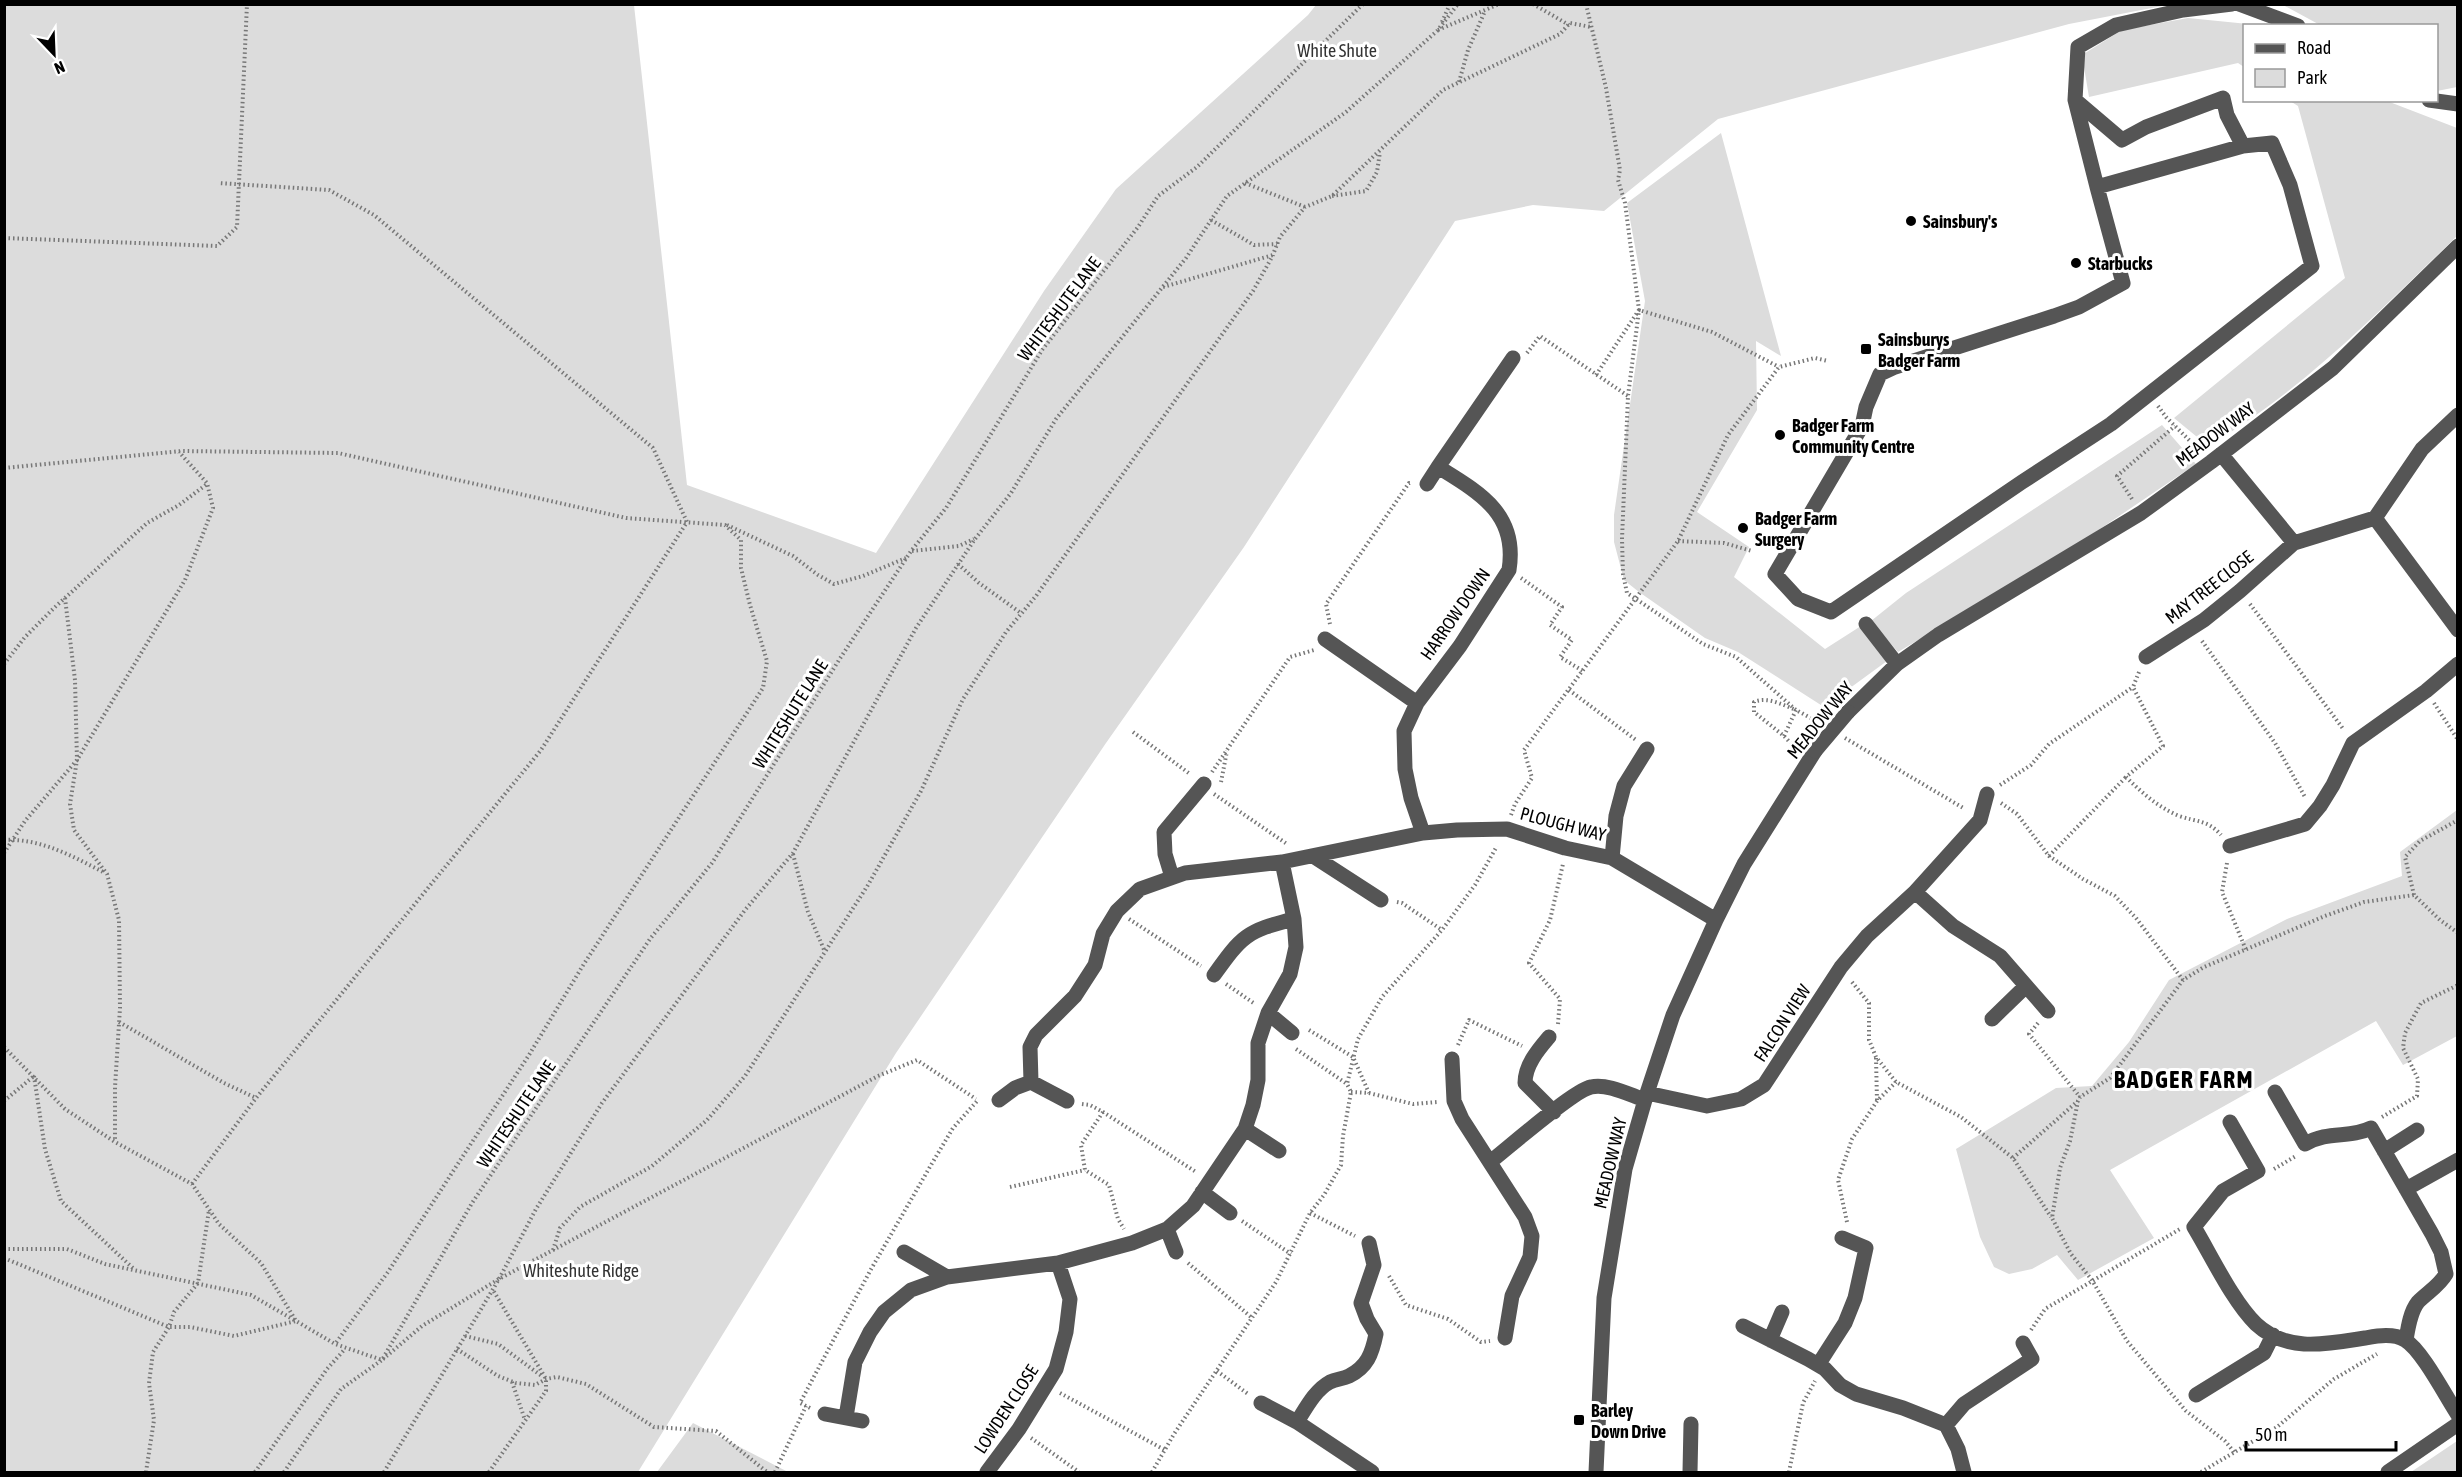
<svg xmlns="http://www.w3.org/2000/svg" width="2462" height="1477" viewBox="0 0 2462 1477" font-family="'Asap Condensed',sans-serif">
<rect width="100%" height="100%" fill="#fff"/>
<!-- green -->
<path fill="#dcdcdc" d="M 4,5 L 634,5 L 687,485 L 876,553 L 1044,291 L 1116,189 L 1308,15 L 1316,5 L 2167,5 L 2069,24 L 1718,119 L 1604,211 L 1533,205 L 1455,221 L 1244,547 L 1106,743 L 896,1053 L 638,1472 L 5,1472 Z
M 2283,5 L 2457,5 L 2457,87 L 2437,91 L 2436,26 L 2320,25 Z
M 2188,18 L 2258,25 L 2244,26 L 2244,67 L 2238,63 L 2089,97 L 2082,55 L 2122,30 Z
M 2290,101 L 2387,101 L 2457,128 L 2457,236 C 2377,313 2305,389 2208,446 L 2174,418 L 2345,278 L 2298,106 Z
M 1721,133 L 1781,356 L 1756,341 L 1757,410 L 1697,512 L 1749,547 L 1734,577 L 1825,649 L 1861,626 L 1887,661 L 1824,707 L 1738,652 L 1705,638 L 1639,592 L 1624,580 L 1614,542 L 1614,515 L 1645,301 L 1627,203 Z
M 2162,425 L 2196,464 L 2066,552 L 1898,652 L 1871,621 L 1906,593 Z
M 2457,810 L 2457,1036 L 2403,1065 L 2376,1021 L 2110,1170 L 2154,1238 L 2078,1280 L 2057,1255 L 2032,1269 L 2009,1274 L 1994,1267 L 1980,1237 L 1956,1149 L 2056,1088 L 2092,1086 L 2129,1042 L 2169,980 L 2287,919 L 2402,876 L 2400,852 Z
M 693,1423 L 788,1472 L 657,1472 Z
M 2457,1441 L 2457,1472 L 2411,1472 Z"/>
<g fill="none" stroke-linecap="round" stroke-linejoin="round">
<!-- path -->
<path stroke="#777" stroke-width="4" stroke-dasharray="1.5 3" stroke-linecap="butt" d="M 1533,4 L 1569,25
M 1586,4 L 1606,88 L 1620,170 L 1618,180 L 1625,203 L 1639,310 L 1628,396 L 1622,539 L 1623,574 L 1627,593 L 1703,644 L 1736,657 L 1796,710 L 1818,722
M 1442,22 L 1450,4
M 1438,30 L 1499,4
M 1459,82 L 1468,50 L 1485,11
M 1245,183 L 1305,207
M 1332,196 L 1366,191 L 1377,172 L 1380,152
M 1211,220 L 1254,245 L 1277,244
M 4,238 L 217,246 L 237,227 L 247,4
M 1163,287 L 1273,255
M 1527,353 L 1540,336 L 1628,396
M 1596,375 L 1639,310 L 1712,332 L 1779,367
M 2158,406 L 2166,417 L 2200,451
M 4,468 L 182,451 L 338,453 L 626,518 L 725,525 L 741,540 L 741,568 L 750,605 L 767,661 L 763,688 L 582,967 L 529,1055 L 461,1159 L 388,1272 L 335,1344
M 2132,499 L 2117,476 L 2175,426
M 727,525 L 793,556 L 818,575 L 834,584 L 863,576 L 906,558
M 1678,541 L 1724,543 L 1752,551
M 912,551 L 959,546 L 974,539
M 958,564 L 979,583 L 1021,613
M 1521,578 L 1562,607 L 1550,625 L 1572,640 L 1560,657 L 1583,671
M 65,598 L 75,680 L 77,760 L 70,804 L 74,830 L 107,874 L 119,920 L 120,1008 L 115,1087 L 115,1141
M 2250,604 L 2344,730
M 1330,624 L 1326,604 L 1409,483 L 1411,483
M 2202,641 L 2275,743 L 2305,797
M 4,664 L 25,637 L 54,608 L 147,523 L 179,505 L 207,484
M 2139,672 L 2133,687 L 2163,746 L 2126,777 C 2142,793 2158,807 2179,816 C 2197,822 2208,820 2221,835
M 1569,690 L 1636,740
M 2434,703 L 2458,740
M 1133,732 L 1190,774
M 1784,736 L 1796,710 C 1783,705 1767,696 1754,702 L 1754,712 L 1784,736 L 1797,750
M 1845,738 L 1965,809
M 1212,772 L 1290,657 L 1314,650
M 1221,782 L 1227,751
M 2000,785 L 2031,765 L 2049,744 L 2133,687
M 1214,794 L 1287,844
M 2001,803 L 2017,814 L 2049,856 L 2083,879 L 2115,896 L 2136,918 L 2183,980
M 1511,815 L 1515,804 L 1532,778 L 1524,750 L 1678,541 L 1728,435 L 1779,367 L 1815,358 L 1828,361
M 4,840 C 41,838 74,857 105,873
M 4,853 L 25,821 L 77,760 L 185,580 L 213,508 L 207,483 L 179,452
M 793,854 L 808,912 L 825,952
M 2049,856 L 2126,777
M 2227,863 L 2222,892 L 2246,950
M 2414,895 L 2405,857 L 2420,841 L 2458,820
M 1397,902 L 1402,903 L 1442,930
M 1129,919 L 1201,966
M 1852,982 L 1869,1003 L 1869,1040 L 1876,1057 L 1896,1082 L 1961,1117 L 2013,1158 L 2051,1217
M 1226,984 L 1255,1004
M 119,1022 L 224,1083 L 256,1098
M 2038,1023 L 2029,1034 L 2080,1097
M 1558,1024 L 1560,999 L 1529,963 L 1550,920 L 1563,864
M 1309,1030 L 1353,1057 L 1369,1093
M 1458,1045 L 1469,1020 L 1522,1046
M 4,1047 L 65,1109 L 115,1142 L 192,1184 L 219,1224 L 261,1263 L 296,1321 L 335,1344 L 382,1360 L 422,1326 L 499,1279 L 878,1076 L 917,1060 L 976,1099
M 1296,1049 L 1347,1084
M 1876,1058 L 1877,1101
M 34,1076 L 45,1149 L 61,1201 L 135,1270
M 1351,1092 L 1369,1093 L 1413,1104 L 1438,1102
M 4,1101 L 34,1076
M 1082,1104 L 1090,1105 L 1103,1112 L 1196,1172
M 1103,1112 L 1081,1145 L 1085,1170 L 1109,1185 L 1118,1219 L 1124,1229
M 2382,1117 L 2417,1096 L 2418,1079 L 2403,1048 L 2405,1033 L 2421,1003 L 2458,985
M 2013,1158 L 2078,1101
M 2274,1169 L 2296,1156
M 192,1184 L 256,1098 L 541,750 L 687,522 L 653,448 L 374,215 L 329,190 L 218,183
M 1010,1187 L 1085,1170
M 1310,1213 L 1355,1236
M 1242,1221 L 1291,1254
M 1847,1222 L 1838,1180 L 1852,1139 L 1877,1101 L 1896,1082
M 4,1249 L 67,1249 L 105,1264 L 251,1295 L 294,1320
M 553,1250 L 560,1228 L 580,1207 L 652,1166 L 707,1120 L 745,1076 L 868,885 L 921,791 L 963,699 L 1006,632 L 1036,596 L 1253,291 L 1272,257 L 1280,237 L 1305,207 L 1332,196 L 1443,90 L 1560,34 L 1570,23 L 1591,27
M 4,1258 L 169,1327 L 190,1327 L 234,1336 L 296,1321
M 1188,1263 L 1251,1317
M 1389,1276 L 1406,1305 L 1448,1319 L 1481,1342 L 1490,1341
M 2031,1330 L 2045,1309 L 2180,1229
M 465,1336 L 498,1344 L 543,1377
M 457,1349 L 498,1376 L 516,1383 L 535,1385 L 546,1379 L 557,1377 L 586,1384 L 654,1427 L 716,1431 L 767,1472
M 1217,1371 L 1248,1394
M 512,1382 L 525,1420
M 1060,1393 L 1165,1450
M 810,1408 L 800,1403 L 870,1271 L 931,1165 L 953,1128 L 978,1100
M 1031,1438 L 1079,1472
M 2234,1452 L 2225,1441 L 2186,1411 L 2127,1341 L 2092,1280 L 2071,1254 L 2052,1218 L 2060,1168 L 2070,1141 L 2078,1101 L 2080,1097 L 2110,1078 L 2183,980 L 2204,967 L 2325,916 L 2364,902 L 2414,895 L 2440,920 L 2458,933
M 146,1472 L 154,1420 L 149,1383 L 153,1352 L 169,1327 L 174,1312 L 198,1283 L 209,1210
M 255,1472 L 327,1369 L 345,1349
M 284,1472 L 341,1389 L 382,1360 L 472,1203 L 650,939 L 712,863 L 839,660 L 911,551 L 946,508 L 1042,350 L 1138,227 L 1158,196 L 1197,167 L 1363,4
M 384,1472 L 499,1279 L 536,1209 L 602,1103 L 745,910 L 793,853 L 916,628 L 975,539 L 1011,493 L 1056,419 L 1186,258 L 1227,196 L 1346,112 L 1437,31 L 1458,4
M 489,1472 L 546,1391 L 546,1379 L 493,1290
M 775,1472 L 806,1406
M 1152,1472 L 1174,1434 L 1276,1282 L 1310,1213 L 1324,1195 L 1341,1165 L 1343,1136 L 1351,1092 L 1347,1084 L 1358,1039 L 1382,997 L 1442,930 L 1475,885 L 1497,846
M 1789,1472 L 1803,1403 L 1815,1381
M 2201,1472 L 2277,1427 L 2334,1379 L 2377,1354"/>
<!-- minor -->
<path stroke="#555" stroke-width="15" d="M 2239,4 L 2298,26
M 2075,100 L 2122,140 L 2146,127 L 2223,98 L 2227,115 L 2243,146
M 2429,100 L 2458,104
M 2272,143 L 2290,185 L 2312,266 L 2111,424 L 2022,482 L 1831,612 L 1798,599 L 1775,574 L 1862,426 L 1866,407 L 1880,374 L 1895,367 L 2054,316 L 2079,307 L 2123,283 L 2097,187 L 2243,146 Z
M 2097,187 L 2075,100 L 2078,47 L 2116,25 L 2183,10 L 2232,4
M 2221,454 L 2294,543
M 1427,484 L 1438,467
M 2375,518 L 2458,630
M 1866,624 L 1897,664
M 1325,639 L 1417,703
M 2146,657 L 2204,620 L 2240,591 L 2294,543 L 2375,518 L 2422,449 L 2458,415
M 1848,712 L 1897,664 L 1938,635 L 2141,513 L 2211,462 L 2333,368 L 2458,246
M 1423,833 L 1411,798 L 1405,769 L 1404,731 L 1417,703 L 1460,646 L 1509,570 C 1518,514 1480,493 1438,467 L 1513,358
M 2230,846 L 2305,824 L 2320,806 L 2333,785 L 2353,743 L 2426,691 L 2458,664
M 1313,856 L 1381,900
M 1612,858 L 1616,816 L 1624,786 L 1647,749
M 1172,877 L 1165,854 L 1164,832 L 1204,784
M 1915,892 L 1953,926 L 2000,956 L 2048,1011
M 1214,975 C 1242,936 1246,931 1294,919
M 1268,1013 L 1292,1033
M 1992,1019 L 2026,986
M 1549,1037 C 1538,1050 1525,1065 1525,1083 L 1554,1112
M 1452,1059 L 1454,1101 L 1462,1119 L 1525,1217 L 1532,1236 L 1530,1257 L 1512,1296 L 1505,1338
M 1031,1082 L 1030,1047 L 1036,1035 L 1075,996 L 1095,965 L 1103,934 L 1117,911 L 1140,889 L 1185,873 L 1282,862 L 1423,833 L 1457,830 L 1507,829 L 1565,848 L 1612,858 L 1716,920
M 2275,1092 L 2305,1144 C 2329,1130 2349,1139 2371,1128 L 2432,1234 L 2441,1252 L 2446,1274 C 2439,1286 2428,1292 2418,1302 C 2410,1312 2408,1328 2406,1340
M 1647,1093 L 1707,1106 L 1741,1099 L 1764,1085 L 1841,967 L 1867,936 L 1915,892 L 1980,820 L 1987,794
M 999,1100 L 1015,1088 L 1031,1082 L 1067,1101
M 2230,1122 L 2258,1171 L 2223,1191 L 2194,1227 C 2211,1255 2233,1302 2256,1324 C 2287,1353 2327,1344 2365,1338 C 2377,1336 2393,1333 2405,1340 C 2422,1350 2446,1397 2458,1415
M 1245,1129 L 1279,1151
M 2384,1151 L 2417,1130
M 1490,1162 C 1508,1148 1574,1090 1591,1087 C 1607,1083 1630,1095 1645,1100
M 2406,1189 L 2458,1160
M 1202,1192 L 1230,1213
M 1167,1229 L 1176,1252
M 1369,1243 L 1374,1265 L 1361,1303 L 1367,1319 L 1376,1334 C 1372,1354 1367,1367 1349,1376 C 1343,1379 1336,1379 1330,1382 C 1315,1390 1306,1408 1297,1422 L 1372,1472
M 904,1252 L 947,1277
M 1743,1326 L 1808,1359 L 1825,1369 L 1840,1385 L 1856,1394 L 1903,1408 L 1946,1425 L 1958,1449 L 1964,1472
M 1770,1340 L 1782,1312
M 1818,1365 L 1845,1323 L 1855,1298 L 1866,1248 L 1842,1238
M 2196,1395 L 2264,1353 L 2273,1335
M 1261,1403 L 1297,1422
M 825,1414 L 862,1421
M 846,1417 L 855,1362 L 870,1332 L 884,1312 L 911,1290 L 947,1277 L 1058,1263 L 1132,1243 L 1167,1229 L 1193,1206 L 1245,1129 L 1253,1105 L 1258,1080 L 1258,1043 L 1268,1013 L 1290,974 L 1296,947 L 1294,919 L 1282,862
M 1946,1425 L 1964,1404 L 2032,1359 L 2023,1343
M 987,1472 L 1019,1429 L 1056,1369 L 1066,1332 L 1070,1299 L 1058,1263
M 1596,1472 L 1604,1298 L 1625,1169 L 1647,1093 L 1673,1015 L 1716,920 L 1744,864 L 1815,751
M 1690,1472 L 1691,1424
M 2388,1472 L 2458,1424"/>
<!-- minor-bridge -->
<path stroke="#555" stroke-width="15" d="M 1815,751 L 1848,712"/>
</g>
<!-- markers -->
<g fill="#000" stroke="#fff" stroke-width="2">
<circle cx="1911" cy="221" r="6"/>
<circle cx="2076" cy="263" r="6"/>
<rect x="1860" y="343" width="12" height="12" rx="3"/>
<circle cx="1780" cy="435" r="6"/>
<circle cx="1743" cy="528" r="6"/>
<rect x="1573" y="1414" width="12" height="12" rx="3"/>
</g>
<g text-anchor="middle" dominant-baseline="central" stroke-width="6" stroke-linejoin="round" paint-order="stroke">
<!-- park labels -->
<g font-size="18" fill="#333" stroke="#fff">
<text x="1337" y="50">White Shute</text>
<text x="581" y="1270">Whiteshute Ridge</text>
</g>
<!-- poi labels -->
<g font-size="18" font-weight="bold" fill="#000" stroke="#fff" text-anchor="start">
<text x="1923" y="221">Sainsbury's</text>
<text x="2088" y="263">Starbucks</text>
<text x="1878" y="339">Sainsburys<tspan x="1878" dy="21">Badger Farm</tspan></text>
<text x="1792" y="425">Badger Farm<tspan x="1792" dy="21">Community Centre</tspan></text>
<text x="1755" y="518">Badger Farm<tspan x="1755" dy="21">Surgery</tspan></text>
<text x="1591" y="1410">Barley<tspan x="1591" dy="21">Down Drive</tspan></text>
</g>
<!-- street labels -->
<g font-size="18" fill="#000" stroke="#fff">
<text transform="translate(1059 309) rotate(-53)">WHITESHUTE LANE</text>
<text transform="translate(2215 434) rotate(-37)">MEADOW WAY</text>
<text transform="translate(2209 587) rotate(-38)">MAY TREE CLOSE</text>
<text transform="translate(1455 614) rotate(-55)">HARROW DOWN</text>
<text transform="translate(790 714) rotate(-58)">WHITESHUTE LANE</text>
<text transform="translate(1820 720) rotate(-51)">MEADOW WAY</text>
<text transform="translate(1563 824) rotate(15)">PLOUGH WAY</text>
<text transform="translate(1782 1023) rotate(-57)">FALCON VIEW</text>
<text transform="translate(516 1114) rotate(-56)">WHITESHUTE LANE</text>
<text transform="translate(1610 1163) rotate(-77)">MEADOW WAY</text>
<text transform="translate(1006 1409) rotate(-57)">LOWDEN CLOSE</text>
</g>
<!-- district labels -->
<g font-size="24" font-weight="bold" letter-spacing="1.5" fill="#000" stroke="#fff">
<text x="2184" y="1079">BADGER FARM</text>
</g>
</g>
<!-- border -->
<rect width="2462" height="1477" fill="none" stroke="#000000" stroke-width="12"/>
<!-- legend -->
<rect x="2243" y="24" width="195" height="78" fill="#ffffff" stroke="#999999" stroke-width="1.5"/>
<rect x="2255" y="44" width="30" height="9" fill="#555555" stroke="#999999" stroke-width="1.5"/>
<text x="2297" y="54" font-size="18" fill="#000000">Road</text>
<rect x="2255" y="69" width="30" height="18" fill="#dcdcdc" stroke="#999999" stroke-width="1.5"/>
<text x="2297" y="84" font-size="18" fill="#000000">Park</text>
<!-- north arrow -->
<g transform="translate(54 54) rotate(157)" stroke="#ffffff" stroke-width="4.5" paint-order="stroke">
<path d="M0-4.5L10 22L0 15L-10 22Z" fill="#000000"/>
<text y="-9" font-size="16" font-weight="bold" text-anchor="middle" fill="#000000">N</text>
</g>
<!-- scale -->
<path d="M2246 1441v9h150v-9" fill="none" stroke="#000000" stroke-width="3"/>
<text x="2255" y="1441" font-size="18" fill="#000000" stroke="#ffffff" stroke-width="4.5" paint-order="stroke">50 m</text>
</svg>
